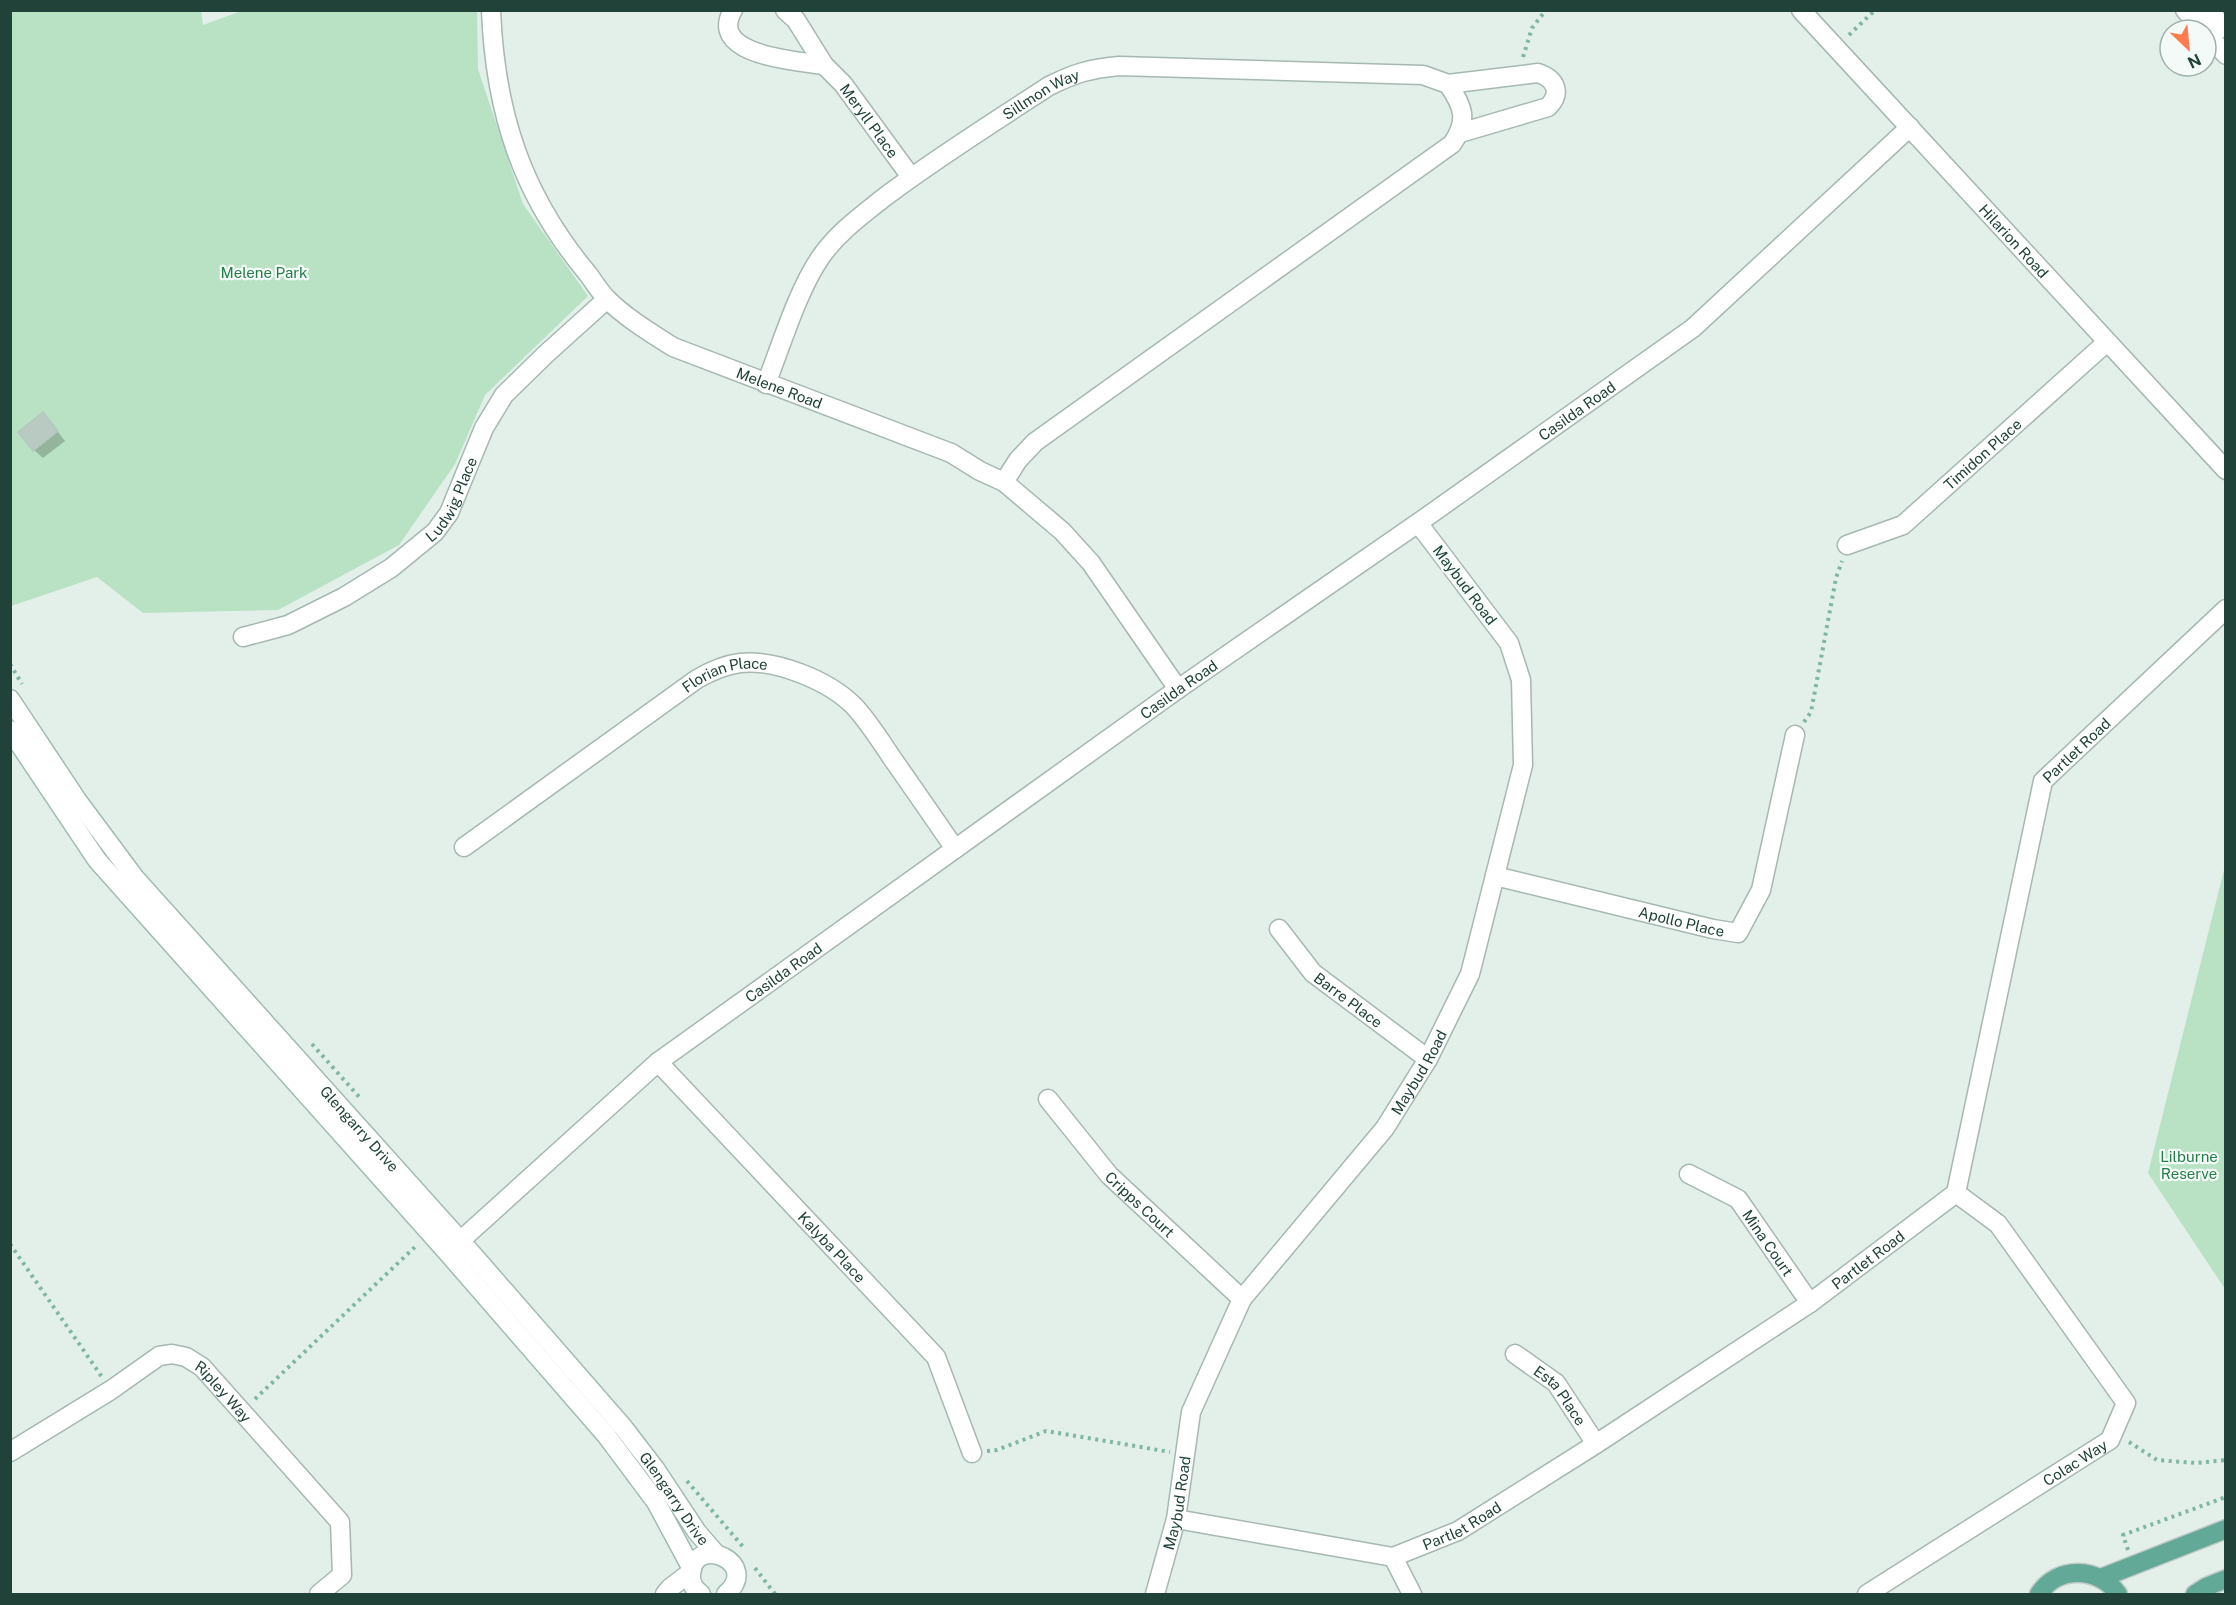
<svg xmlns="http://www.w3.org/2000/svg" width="2236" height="1605" viewBox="0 0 2236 1605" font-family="'Public Sans',sans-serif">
<rect width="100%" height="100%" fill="#e3efe9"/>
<!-- green -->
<path fill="#b9e2c4" d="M 244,10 L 477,11 L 478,69 L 523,204 L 588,296 L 485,395 L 455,464 L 399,545 L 278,610 L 143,613 L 97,577 L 11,606 L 10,11 L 201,11 L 203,25 Z
M 2225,866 L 2226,1289 L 2225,1289 L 2148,1173 Z"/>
<!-- shadow -->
<path fill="#0003" d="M 51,423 L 65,441 L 43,458 L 34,450 Z"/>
<!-- building -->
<path fill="#b8cac2" stroke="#b4c9c1" stroke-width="1.5" d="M 43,412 L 58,431 L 33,451 L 18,432 Z"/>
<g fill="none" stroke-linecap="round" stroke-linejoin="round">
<!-- minor casing -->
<g stroke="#a5b8b1" stroke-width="21">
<g id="minor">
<path id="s1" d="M 491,10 C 495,113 522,195 588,274 C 594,282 600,292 607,299 C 626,318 651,333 673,347 L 951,453 L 980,471 L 1004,482 L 1062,531 L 1091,563 L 1178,689"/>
<path d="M 733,10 C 706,56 799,61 824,65"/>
<path id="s2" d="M 785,10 L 796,20 L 824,65 L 843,84 L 911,177"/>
<path id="s3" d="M 1801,10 L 2226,470"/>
<path d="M 1448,84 L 1538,73 C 1556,79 1562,93 1548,107 L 1460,133"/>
<path id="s4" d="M 766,384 C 781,346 797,292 820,258 C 837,233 862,215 886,196 C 938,157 994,122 1049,86 C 1075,73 1089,69 1119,66 L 1423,75 L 1448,84 C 1463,106 1469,120 1452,144 L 1035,442 L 1018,460 L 1004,482"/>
<path id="s5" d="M 1847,545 L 1903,525 L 2107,342"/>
<path id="s6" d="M 243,637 L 288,625 L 344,597 L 391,568 L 435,532 L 449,513 L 484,428 L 504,395 L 546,354 L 607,299"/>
<path id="s7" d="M 464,847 L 697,679 C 711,671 724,665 740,663 C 775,659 828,680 854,706 C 868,721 880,740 892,758 C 913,788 934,818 955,849"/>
<path id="s8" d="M 1495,876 L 1713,929 L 1738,933 L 1761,890 L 1795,735"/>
<path id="s9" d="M 1279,929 L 1313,973 L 1428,1059"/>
<path id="s10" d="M 658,1062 L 936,1357 L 972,1453"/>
<path id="s11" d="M 1048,1099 L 1109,1175 L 1242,1299"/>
<path id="s12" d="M 1689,1174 L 1738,1199 L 1810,1303"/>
<path id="s13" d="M 449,1251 L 658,1062 L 1178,689 L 1418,523 L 1693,328 L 1910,127"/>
<path id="s14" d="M 1515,1354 L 1556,1383 L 1596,1444"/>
<path id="s15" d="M 10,1452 L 111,1390 L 159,1356 L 172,1354 L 186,1357 L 202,1367 L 340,1522 L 342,1575 L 319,1594"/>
<path id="s16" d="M 1176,1519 L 1393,1557 L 1458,1531 L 1596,1444 L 1810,1303 L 1956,1193 L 2043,781 L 2226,609"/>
<path d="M 1393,1557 L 1412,1594"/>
<path d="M 665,1594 L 670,1588 L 691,1572"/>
<path id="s17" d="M 1155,1594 L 1176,1519 L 1191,1412 L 1242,1299 L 1385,1128 L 1428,1059 L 1470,974 L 1523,765 L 1521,680 L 1509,643 L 1418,523"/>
<path id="s18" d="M 1867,1594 L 2110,1440 L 2126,1403 L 1998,1224 L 1956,1193"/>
</g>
</g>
<!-- tertiary casing -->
<g stroke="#a5b8b1" stroke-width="21">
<path id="tertiary" d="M 2185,10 L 2203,30
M 2208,10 L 2226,29
M 2206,33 L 2226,55"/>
</g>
<!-- secondary casing -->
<g stroke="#a0bcb2" stroke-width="21">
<g id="secondary">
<path id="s19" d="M 10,699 L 77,800 L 135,878 L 460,1240 L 623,1427 L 656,1470 L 697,1532 L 716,1554"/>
<path d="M 10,730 L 97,860 L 447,1252 L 606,1435 L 656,1502 L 692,1569"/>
<path d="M 701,1594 C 694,1589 690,1583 691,1574 C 694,1533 762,1563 726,1594"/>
</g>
</g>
<!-- primary casing -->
<g stroke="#c1cac8" stroke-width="21">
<path id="primary" d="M 2101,1578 L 2226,1529
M 2039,1594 C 2058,1565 2099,1567 2118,1594
M 2195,1594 L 2206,1587 L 2226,1579"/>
</g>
<!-- path -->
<path stroke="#7fb6a5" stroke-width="4" stroke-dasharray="3 4.5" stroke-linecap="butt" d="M 1849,35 L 1875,10
M 1523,57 L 1532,28 L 1546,10
M 10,664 L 22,684
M 1804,722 L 1811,712 L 1836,578 L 1842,561
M 312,1044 L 361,1099
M 10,1244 L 102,1377
M 255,1399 L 417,1245
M 2129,1442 L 2157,1460 L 2196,1463 L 2226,1460
M 987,1451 L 997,1450 L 1046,1431 L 1170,1452
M 687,1481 L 744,1548
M 2128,1550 L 2123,1535 L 2226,1497
M 755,1568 L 775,1594"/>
<!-- minor -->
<use href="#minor" stroke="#fff" stroke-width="18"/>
<!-- tertiary -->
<use href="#tertiary" stroke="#fff" stroke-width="18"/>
<!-- secondary -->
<use href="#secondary" stroke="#fff" stroke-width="18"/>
<!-- primary -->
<use href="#primary" stroke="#62a997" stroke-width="18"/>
</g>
<g text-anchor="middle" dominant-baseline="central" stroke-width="4.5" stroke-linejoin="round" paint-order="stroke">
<!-- street labels -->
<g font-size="15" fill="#204239" stroke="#f4faf7">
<text stroke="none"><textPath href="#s4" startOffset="414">Sillmon Way</textPath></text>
<text stroke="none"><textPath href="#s2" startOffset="140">Meryll Place</textPath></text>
<text stroke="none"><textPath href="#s3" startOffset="314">Hilarion Road</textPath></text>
<text stroke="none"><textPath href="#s1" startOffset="514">Melene Road</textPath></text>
<text stroke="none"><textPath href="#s13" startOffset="1408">Casilda Road</textPath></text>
<text stroke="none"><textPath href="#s5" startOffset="166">Timidon Place</textPath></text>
<text stroke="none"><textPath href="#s6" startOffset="258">Ludwig Place</textPath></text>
<text transform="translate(1465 585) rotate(53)">Maybud Road</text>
<text stroke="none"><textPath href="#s7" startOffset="316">Florian Place</textPath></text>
<text stroke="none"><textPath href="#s13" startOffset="922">Casilda Road</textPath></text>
<text stroke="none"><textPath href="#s16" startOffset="1359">Partlet Road</textPath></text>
<text stroke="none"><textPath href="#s8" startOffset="192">Apollo Place</textPath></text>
<text stroke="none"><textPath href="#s13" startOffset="436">Casilda Road</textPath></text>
<text stroke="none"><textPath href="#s9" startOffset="100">Barre Place</textPath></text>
<text stroke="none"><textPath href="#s17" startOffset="598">Maybud Road</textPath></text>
<text stroke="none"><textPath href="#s19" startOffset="555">Glengarry Drive</textPath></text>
<text stroke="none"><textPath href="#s11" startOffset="140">Cripps Court</textPath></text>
<text stroke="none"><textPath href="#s12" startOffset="108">Mina Court</textPath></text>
<text stroke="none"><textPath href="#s10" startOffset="254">Kalyba Place</textPath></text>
<text stroke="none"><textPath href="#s16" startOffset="782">Partlet Road</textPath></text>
<text stroke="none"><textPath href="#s15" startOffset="256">Ripley Way</textPath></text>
<text stroke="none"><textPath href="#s14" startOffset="62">Esta Place</textPath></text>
<text stroke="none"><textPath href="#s18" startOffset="246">Colac Way</textPath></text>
<text stroke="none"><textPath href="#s19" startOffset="1041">Glengarry Drive</textPath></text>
<text stroke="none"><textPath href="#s17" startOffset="94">Maybud Road</textPath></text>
<text stroke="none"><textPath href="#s16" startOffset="296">Partlet Road</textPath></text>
</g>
<!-- park labels -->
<g font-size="15" fill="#257f48" stroke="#f4faf7">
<text x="264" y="272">Melene Park</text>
<text x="2189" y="1156">Lilburne<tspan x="2189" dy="17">Reserve</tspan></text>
</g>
</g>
<!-- border -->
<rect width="2236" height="1605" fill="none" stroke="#204239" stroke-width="24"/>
<!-- north arrow -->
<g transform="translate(2188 48) rotate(154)"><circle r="28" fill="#f4faf7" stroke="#9fb0ab" stroke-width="1.5"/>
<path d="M0-4.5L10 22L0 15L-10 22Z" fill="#ff7c50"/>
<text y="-9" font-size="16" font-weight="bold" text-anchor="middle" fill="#204239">N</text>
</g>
</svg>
